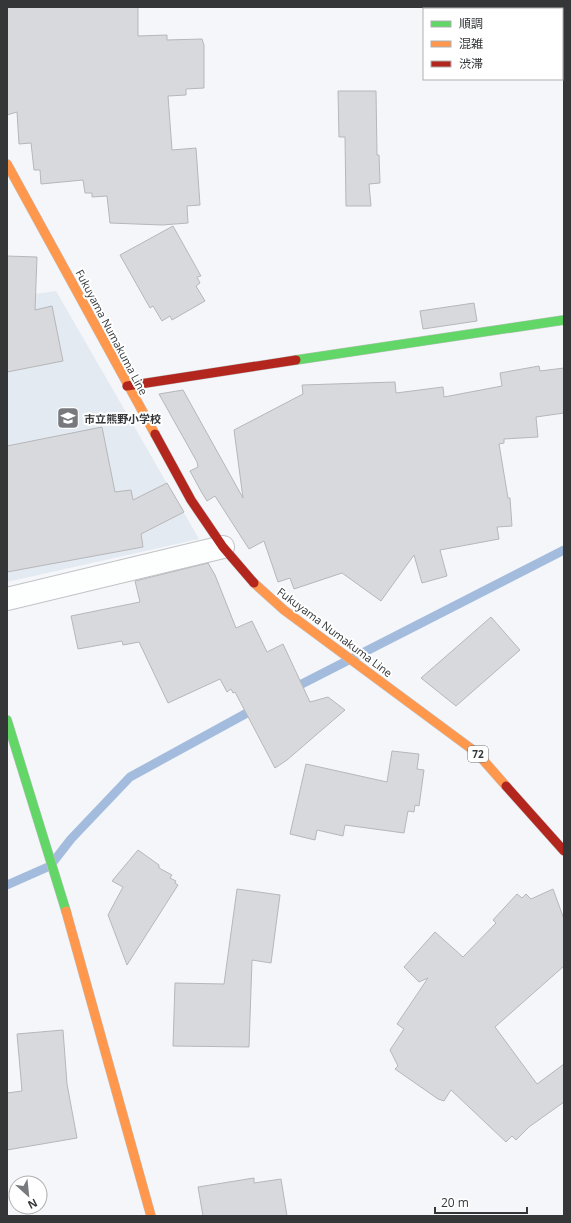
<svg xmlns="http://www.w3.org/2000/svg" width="571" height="1223" viewBox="0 0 571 1223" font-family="'Open Sans','Noto Sans JP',sans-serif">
<rect width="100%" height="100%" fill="#f4f6f9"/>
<!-- built -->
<path fill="#e4eaf1" d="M 56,291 L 199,539 L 7,582 L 7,298 Z"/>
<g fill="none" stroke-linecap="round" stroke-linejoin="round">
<!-- stream -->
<path stroke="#a3bcde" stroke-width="9" d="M 292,689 L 564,550
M 7,885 L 50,866 L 71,839 L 130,777 L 256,708"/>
</g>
<!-- building -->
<path fill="#d7d9dc" stroke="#b6b7ba" d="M 7,7 L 138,7 L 138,36 L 167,35 L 167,40 L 202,39 L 204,45 L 204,88 L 186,89 L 186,95 L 168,96 L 172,150 L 196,148 L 200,205 L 187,206 L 188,223 L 162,225 L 110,223 L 107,196 L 92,197 L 92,193 L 85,193 L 83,180 L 41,184 L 40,170 L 34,170 L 31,143 L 19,144 L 17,112 L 7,115 Z
M 338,91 L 376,91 L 377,155 L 379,155 L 380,183 L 369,184 L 371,206 L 346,206 L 345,137 L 339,137 Z
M 173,226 L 201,276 L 197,277 L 200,283 L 196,286 L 205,301 L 172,320 L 170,316 L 162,321 L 153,306 L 150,308 L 120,255 Z
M 7,256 L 37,257 L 35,310 L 52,306 L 63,361 L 7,372 Z
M 474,303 L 477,321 L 423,329 L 420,311 Z
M 539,366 L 540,371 L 564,368 L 564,413 L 536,417 L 538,437 L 504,439 L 504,443 L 499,444 L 508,498 L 510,498 L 512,526 L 497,527 L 499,539 L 440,550 L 447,576 L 422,583 L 414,555 L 381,601 L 342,573 L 294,589 L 290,578 L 278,582 L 264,541 L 249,549 L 215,496 L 207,501 L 202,493 L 190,471 L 198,467 L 197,462 L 159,394 L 183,390 L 243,498 L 234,430 L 303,394 L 302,385 L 395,382 L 396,393 L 443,387 L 444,397 L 502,386 L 500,373 Z
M 102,427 L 115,492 L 131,490 L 133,500 L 167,483 L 184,512 L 141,534 L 143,547 L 7,572 L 7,446 Z
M 208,563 L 215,575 L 236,628 L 252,621 L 267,652 L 283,644 L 310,702 L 328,697 L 345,710 L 287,760 L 275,768 L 235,692 L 233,693 L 231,689 L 227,692 L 220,679 L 168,703 L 139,642 L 123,645 L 122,641 L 78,649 L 71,616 L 140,602 L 135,581 Z
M 491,617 L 520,650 L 456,706 L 421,678 Z
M 392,751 L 419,754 L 417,769 L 424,770 L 419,806 L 415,805 L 414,812 L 408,811 L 404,833 L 345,825 L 343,836 L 317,830 L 315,840 L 290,834 L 306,764 L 387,782 Z
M 138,850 L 159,865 L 159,868 L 172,875 L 170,878 L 176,881 L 175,883 L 178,885 L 127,965 L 108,915 L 123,887 L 112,881 Z
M 237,889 L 280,895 L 271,963 L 252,960 L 249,1047 L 173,1046 L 175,983 L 224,984 Z
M 553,889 L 564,919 L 564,966 L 495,1027 L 537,1084 L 564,1064 L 564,1102 L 529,1127 L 516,1140 L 512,1136 L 506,1142 L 451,1090 L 444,1101 L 438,1099 L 395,1069 L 398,1066 L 390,1050 L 404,1029 L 397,1024 L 428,978 L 419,982 L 404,967 L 435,932 L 463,957 L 496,923 L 493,920 L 517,894 L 522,898 L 526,894 L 531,899 Z
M 63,1030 L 67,1084 L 77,1138 L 7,1150 L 7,1093 L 22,1091 L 17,1034 Z
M 254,1178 L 254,1183 L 281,1179 L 287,1216 L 203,1216 L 198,1187 Z"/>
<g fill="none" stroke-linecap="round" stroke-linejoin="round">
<!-- street casing -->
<g stroke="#c1c3c6" stroke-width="24">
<path id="street" d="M 7,599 L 223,547"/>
</g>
<!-- fast casing -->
<g stroke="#c1c3c6" stroke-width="10">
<path id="fast" d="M 296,360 L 564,320
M 7,720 L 66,911"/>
</g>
<!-- slow casing -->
<g stroke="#c1c3c6" stroke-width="10">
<path id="slow" d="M 7,164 L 155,434
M 254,583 L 284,610 L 477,753 L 506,786
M 66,911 L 151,1216"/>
</g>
<!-- jam casing -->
<g stroke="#c1c3c6" stroke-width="10">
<path id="jam" d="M 127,386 L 296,360
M 155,434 L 191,500 L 223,547 L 254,583
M 506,786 L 564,851"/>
</g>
<!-- street -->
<use href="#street" stroke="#fdfefe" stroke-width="22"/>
<!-- fast -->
<use href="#fast" stroke="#63d668" stroke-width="9"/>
<!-- slow -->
<use href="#slow" stroke="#ff974d" stroke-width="9"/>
<!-- jam -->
<use href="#jam" stroke="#b3261e" stroke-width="9"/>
</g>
<!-- icons -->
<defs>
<g id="school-square" transform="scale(1.15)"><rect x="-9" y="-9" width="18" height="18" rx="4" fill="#77797c" stroke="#fff"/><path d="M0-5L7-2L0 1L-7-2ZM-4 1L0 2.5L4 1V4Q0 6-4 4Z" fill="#fff"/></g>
</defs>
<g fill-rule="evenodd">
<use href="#school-square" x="68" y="418"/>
</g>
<g text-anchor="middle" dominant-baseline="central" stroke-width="4" stroke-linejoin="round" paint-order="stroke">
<!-- shield labels -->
<rect fill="#fff" stroke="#717274" stroke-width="1" x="468" y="746" width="20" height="16" rx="3"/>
<g font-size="10" font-weight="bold" fill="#343638">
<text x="478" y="754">72</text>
</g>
<!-- street labels -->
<g font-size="11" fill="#343638" stroke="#fff">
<text transform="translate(112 332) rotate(62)">Fukuyama Numakuma Line</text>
<text transform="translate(335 632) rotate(37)">Fukuyama Numakuma Line</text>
</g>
<!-- poi labels -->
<g font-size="11" font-weight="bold" fill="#343638" stroke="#fff" text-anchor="start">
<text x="84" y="418">市立熊野小学校</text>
</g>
</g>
<!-- border -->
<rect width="571" height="1223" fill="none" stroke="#343638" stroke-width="16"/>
<!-- legend -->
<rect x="423" y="8" width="140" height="72" fill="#ffffff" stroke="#aeafaf"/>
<rect x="431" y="21" width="20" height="6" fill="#63d668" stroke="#aeafaf"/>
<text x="459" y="28" font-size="12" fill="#343638">順調</text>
<rect x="431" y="41" width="20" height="6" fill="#ff974d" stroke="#aeafaf"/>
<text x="459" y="48" font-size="12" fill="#343638">混雑</text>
<rect x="431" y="61" width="20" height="6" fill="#b3261e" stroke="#aeafaf"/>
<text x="459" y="68" font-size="12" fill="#343638">渋滞</text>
<!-- north arrow -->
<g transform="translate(28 1195) rotate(153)"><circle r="19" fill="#ffffff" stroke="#aeafaf"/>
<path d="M0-3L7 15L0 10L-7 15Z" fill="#77797c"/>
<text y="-6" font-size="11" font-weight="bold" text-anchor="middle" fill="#343638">N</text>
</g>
<!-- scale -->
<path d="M435 1207v6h92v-6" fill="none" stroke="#343638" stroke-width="2"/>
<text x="441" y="1207" font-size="12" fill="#343638" stroke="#ffffff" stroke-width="3" paint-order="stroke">20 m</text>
</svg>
